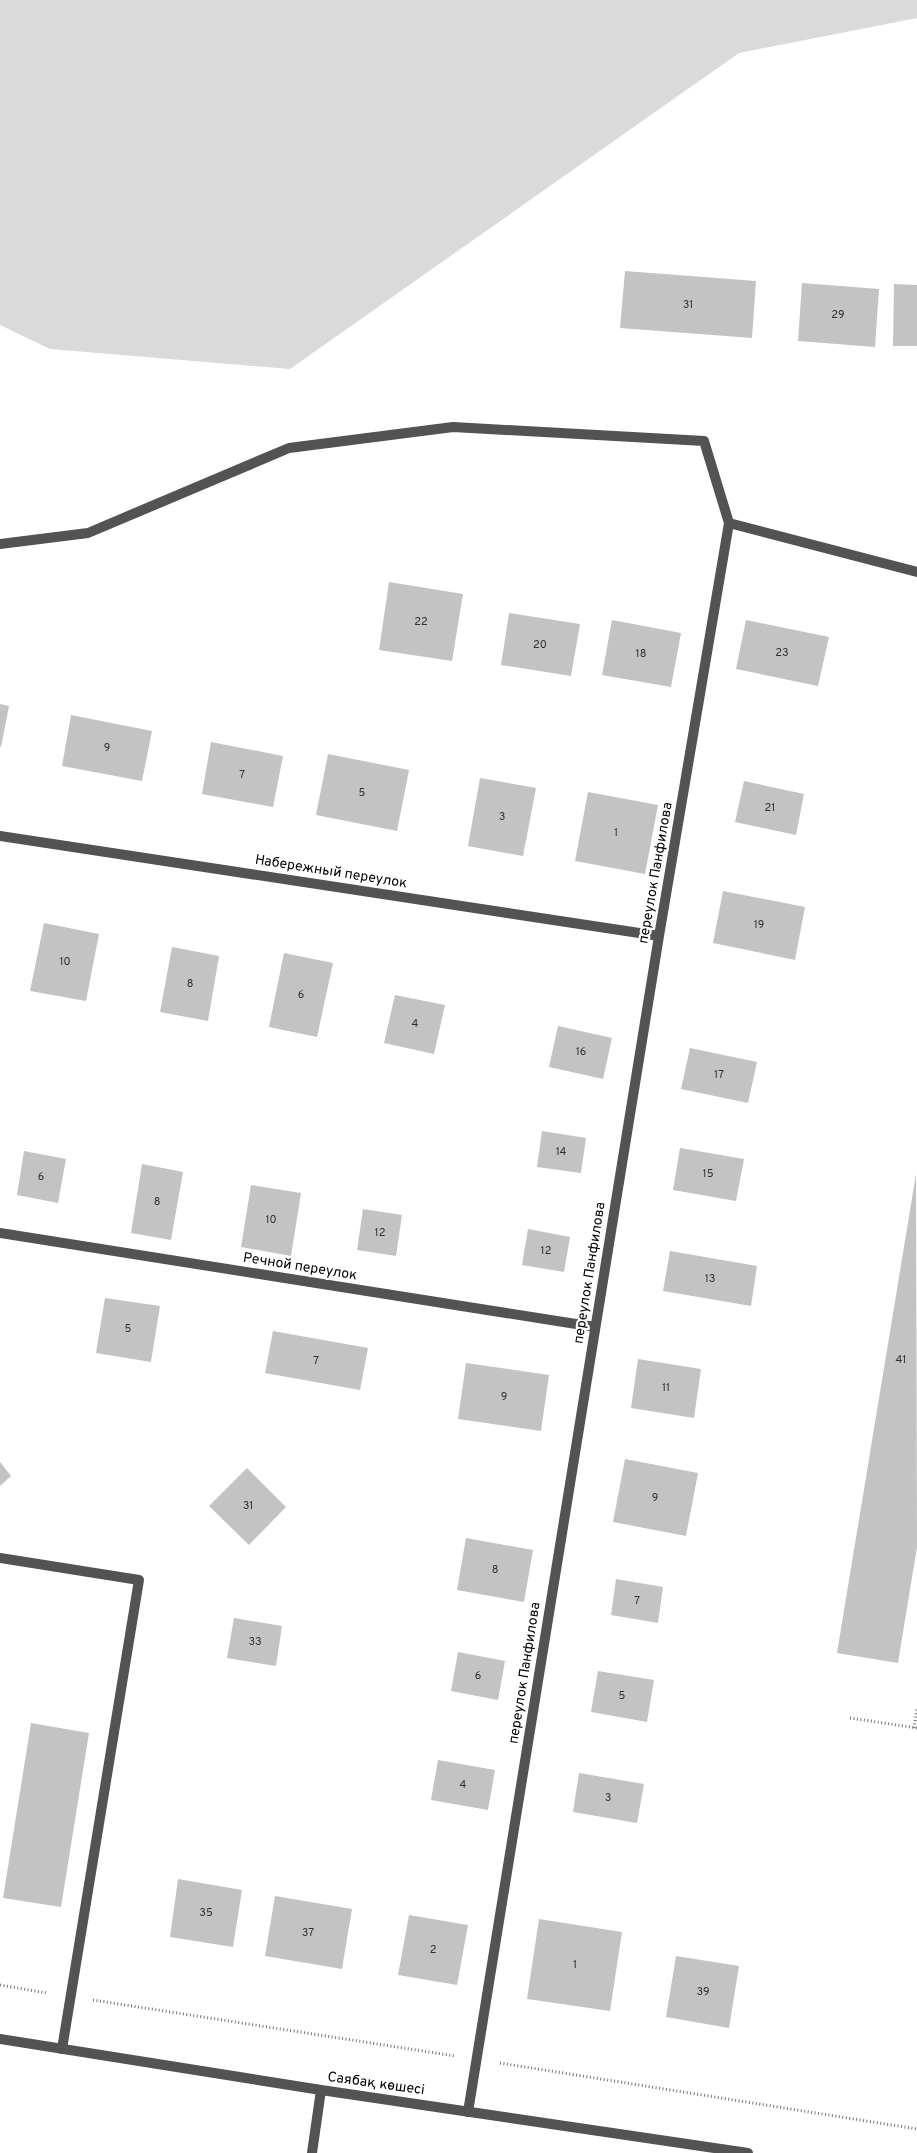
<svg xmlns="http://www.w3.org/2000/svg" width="917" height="2153" viewBox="0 0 917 2153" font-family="Overpass,sans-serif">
<rect width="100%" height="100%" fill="#fff"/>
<!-- green -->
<path fill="#dadada" d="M 0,0 L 917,0 L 917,18 L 739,53 L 290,369 L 50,349 L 0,325 Z"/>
<!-- building -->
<path fill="#c3c3c3" d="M 625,271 L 756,281 L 752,338 L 620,328 Z
M 802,283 L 879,289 L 875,347 L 798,341 Z
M 894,284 L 917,285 L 917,346 L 893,346 Z
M 389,582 L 463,594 L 452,661 L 379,650 Z
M 509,613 L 580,624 L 571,676 L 501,665 Z
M 612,620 L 681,633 L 671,687 L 602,675 Z
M 746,620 L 829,637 L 818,686 L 736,669 Z
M 0,704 L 9,706 L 1,747 L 0,746 Z
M 71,715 L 152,731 L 142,781 L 62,766 Z
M 211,742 L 283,756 L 273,807 L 202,794 Z
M 328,754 L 409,770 L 397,831 L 316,815 Z
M 480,778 L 536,788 L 523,856 L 468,846 Z
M 744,781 L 804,794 L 796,835 L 735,822 Z
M 588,792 L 658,805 L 645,874 L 575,861 Z
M 723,891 L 805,907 L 795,960 L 713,943 Z
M 44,923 L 99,934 L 86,1001 L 30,991 Z
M 172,947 L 219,956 L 208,1021 L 160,1012 Z
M 284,953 L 333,963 L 317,1037 L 269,1027 Z
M 395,995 L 445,1005 L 434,1054 L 384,1043 Z
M 558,1026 L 612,1038 L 603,1079 L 549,1067 Z
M 690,1048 L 757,1062 L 748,1103 L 681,1089 Z
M 542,1131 L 586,1138 L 581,1173 L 537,1167 Z
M 680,1148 L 744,1159 L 736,1201 L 673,1190 Z
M 24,1151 L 66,1159 L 58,1203 L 17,1195 Z
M 142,1164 L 183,1172 L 171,1240 L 131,1233 Z
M 916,1174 L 917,1547 L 898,1663 L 837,1653 Z
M 251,1185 L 301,1193 L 291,1256 L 241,1247 Z
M 363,1209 L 402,1215 L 396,1256 L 357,1250 Z
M 528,1229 L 570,1237 L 564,1272 L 522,1265 Z
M 670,1251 L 757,1266 L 751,1306 L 663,1291 Z
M 105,1298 L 160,1306 L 151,1362 L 96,1353 Z
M 273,1331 L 368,1348 L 360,1390 L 265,1373 Z
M 638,1359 L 701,1369 L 694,1418 L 631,1408 Z
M 466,1363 L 549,1375 L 541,1431 L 458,1419 Z
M 625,1459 L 698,1473 L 686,1536 L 613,1522 Z
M 0,1462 L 11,1476 L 0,1486 Z
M 247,1468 L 286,1507 L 249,1545 L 209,1506 Z
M 466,1538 L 533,1550 L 524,1602 L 457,1590 Z
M 616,1579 L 663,1587 L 658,1623 L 611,1615 Z
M 234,1618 L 282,1626 L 276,1666 L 227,1658 Z
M 458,1652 L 505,1661 L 498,1700 L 451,1691 Z
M 598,1671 L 654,1680 L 647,1722 L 591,1712 Z
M 31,1723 L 89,1733 L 61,1907 L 3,1898 Z
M 438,1760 L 495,1770 L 488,1810 L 431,1800 Z
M 579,1773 L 644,1784 L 637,1823 L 573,1812 Z
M 178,1879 L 242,1890 L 233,1947 L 170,1937 Z
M 275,1896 L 352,1909 L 342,1969 L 265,1956 Z
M 409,1915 L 468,1925 L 457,1985 L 398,1975 Z
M 539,1919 L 622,1932 L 610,2011 L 527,1999 Z
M 676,1956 L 739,1966 L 729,2028 L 666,2017 Z"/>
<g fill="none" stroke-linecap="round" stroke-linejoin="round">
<!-- path -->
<path stroke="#757575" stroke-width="3" stroke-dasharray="1 2.5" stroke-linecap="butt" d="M 850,1718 L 917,1728
M 914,1728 L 917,1708
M 0,1985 L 47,1993
M 93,2000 L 455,2056
M 500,2063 L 917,2129"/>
<!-- service -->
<path stroke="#535353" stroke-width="10" d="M 729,523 L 917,572
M 0,544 L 88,533 L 289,448 L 453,427 L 704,441 L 729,523 L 659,936 L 468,2112
M 0,836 L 659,936
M 0,1233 L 595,1327
M 0,1558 L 139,1580 L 62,2049"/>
<!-- minor -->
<path stroke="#535353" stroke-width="10" d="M 312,2153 L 321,2090"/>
<!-- tertiary -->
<path stroke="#535353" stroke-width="10" d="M 0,2039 L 321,2090 L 748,2153"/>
</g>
<g text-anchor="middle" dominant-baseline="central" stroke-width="4.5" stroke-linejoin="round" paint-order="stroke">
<!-- number labels -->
<g font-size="11" fill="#313131">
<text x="688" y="305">31</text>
<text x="838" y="315">29</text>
<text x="421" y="622">22</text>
<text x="540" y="645">20</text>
<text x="782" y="653">23</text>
<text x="641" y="654">18</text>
<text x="107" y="748">9</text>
<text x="242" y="775">7</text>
<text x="362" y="793">5</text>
<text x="770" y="808">21</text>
<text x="502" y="817">3</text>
<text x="616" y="833">1</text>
<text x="759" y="925">19</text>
<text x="65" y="962">10</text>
<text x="190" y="984">8</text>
<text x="301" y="995">6</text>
<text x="415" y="1024">4</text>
<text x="581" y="1052">16</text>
<text x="719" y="1075">17</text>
<text x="561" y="1152">14</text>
<text x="708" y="1174">15</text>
<text x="41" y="1177">6</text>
<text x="157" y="1202">8</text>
<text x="271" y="1220">10</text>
<text x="380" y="1233">12</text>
<text x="546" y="1251">12</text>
<text x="710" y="1279">13</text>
<text x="128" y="1329">5</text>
<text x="901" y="1360">41</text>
<text x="316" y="1361">7</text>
<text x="666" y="1388">11</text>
<text x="504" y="1397">9</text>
<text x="655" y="1498">9</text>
<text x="248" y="1506">31</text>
<text x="495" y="1570">8</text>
<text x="637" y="1601">7</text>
<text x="255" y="1642">33</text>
<text x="478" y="1676">6</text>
<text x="622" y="1696">5</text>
<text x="463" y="1785">4</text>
<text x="608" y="1798">3</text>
<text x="206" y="1913">35</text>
<text x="308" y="1933">37</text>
<text x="433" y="1950">2</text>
<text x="575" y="1965">1</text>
<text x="703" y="1992">39</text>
</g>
<!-- street labels -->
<g font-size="14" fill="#000" stroke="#fff">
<text transform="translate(331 872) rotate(9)">Набережный переулок</text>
<text transform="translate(656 873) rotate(-80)">переулок Панфилова</text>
<text transform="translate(300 1267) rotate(9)">Речной переулок</text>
<text transform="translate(590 1273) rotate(-81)">переулок Панфилова</text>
<text transform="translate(525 1673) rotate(-81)">переулок Панфилова</text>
<text transform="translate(376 2084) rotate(8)">Саябақ көшесі</text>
</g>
</g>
</svg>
